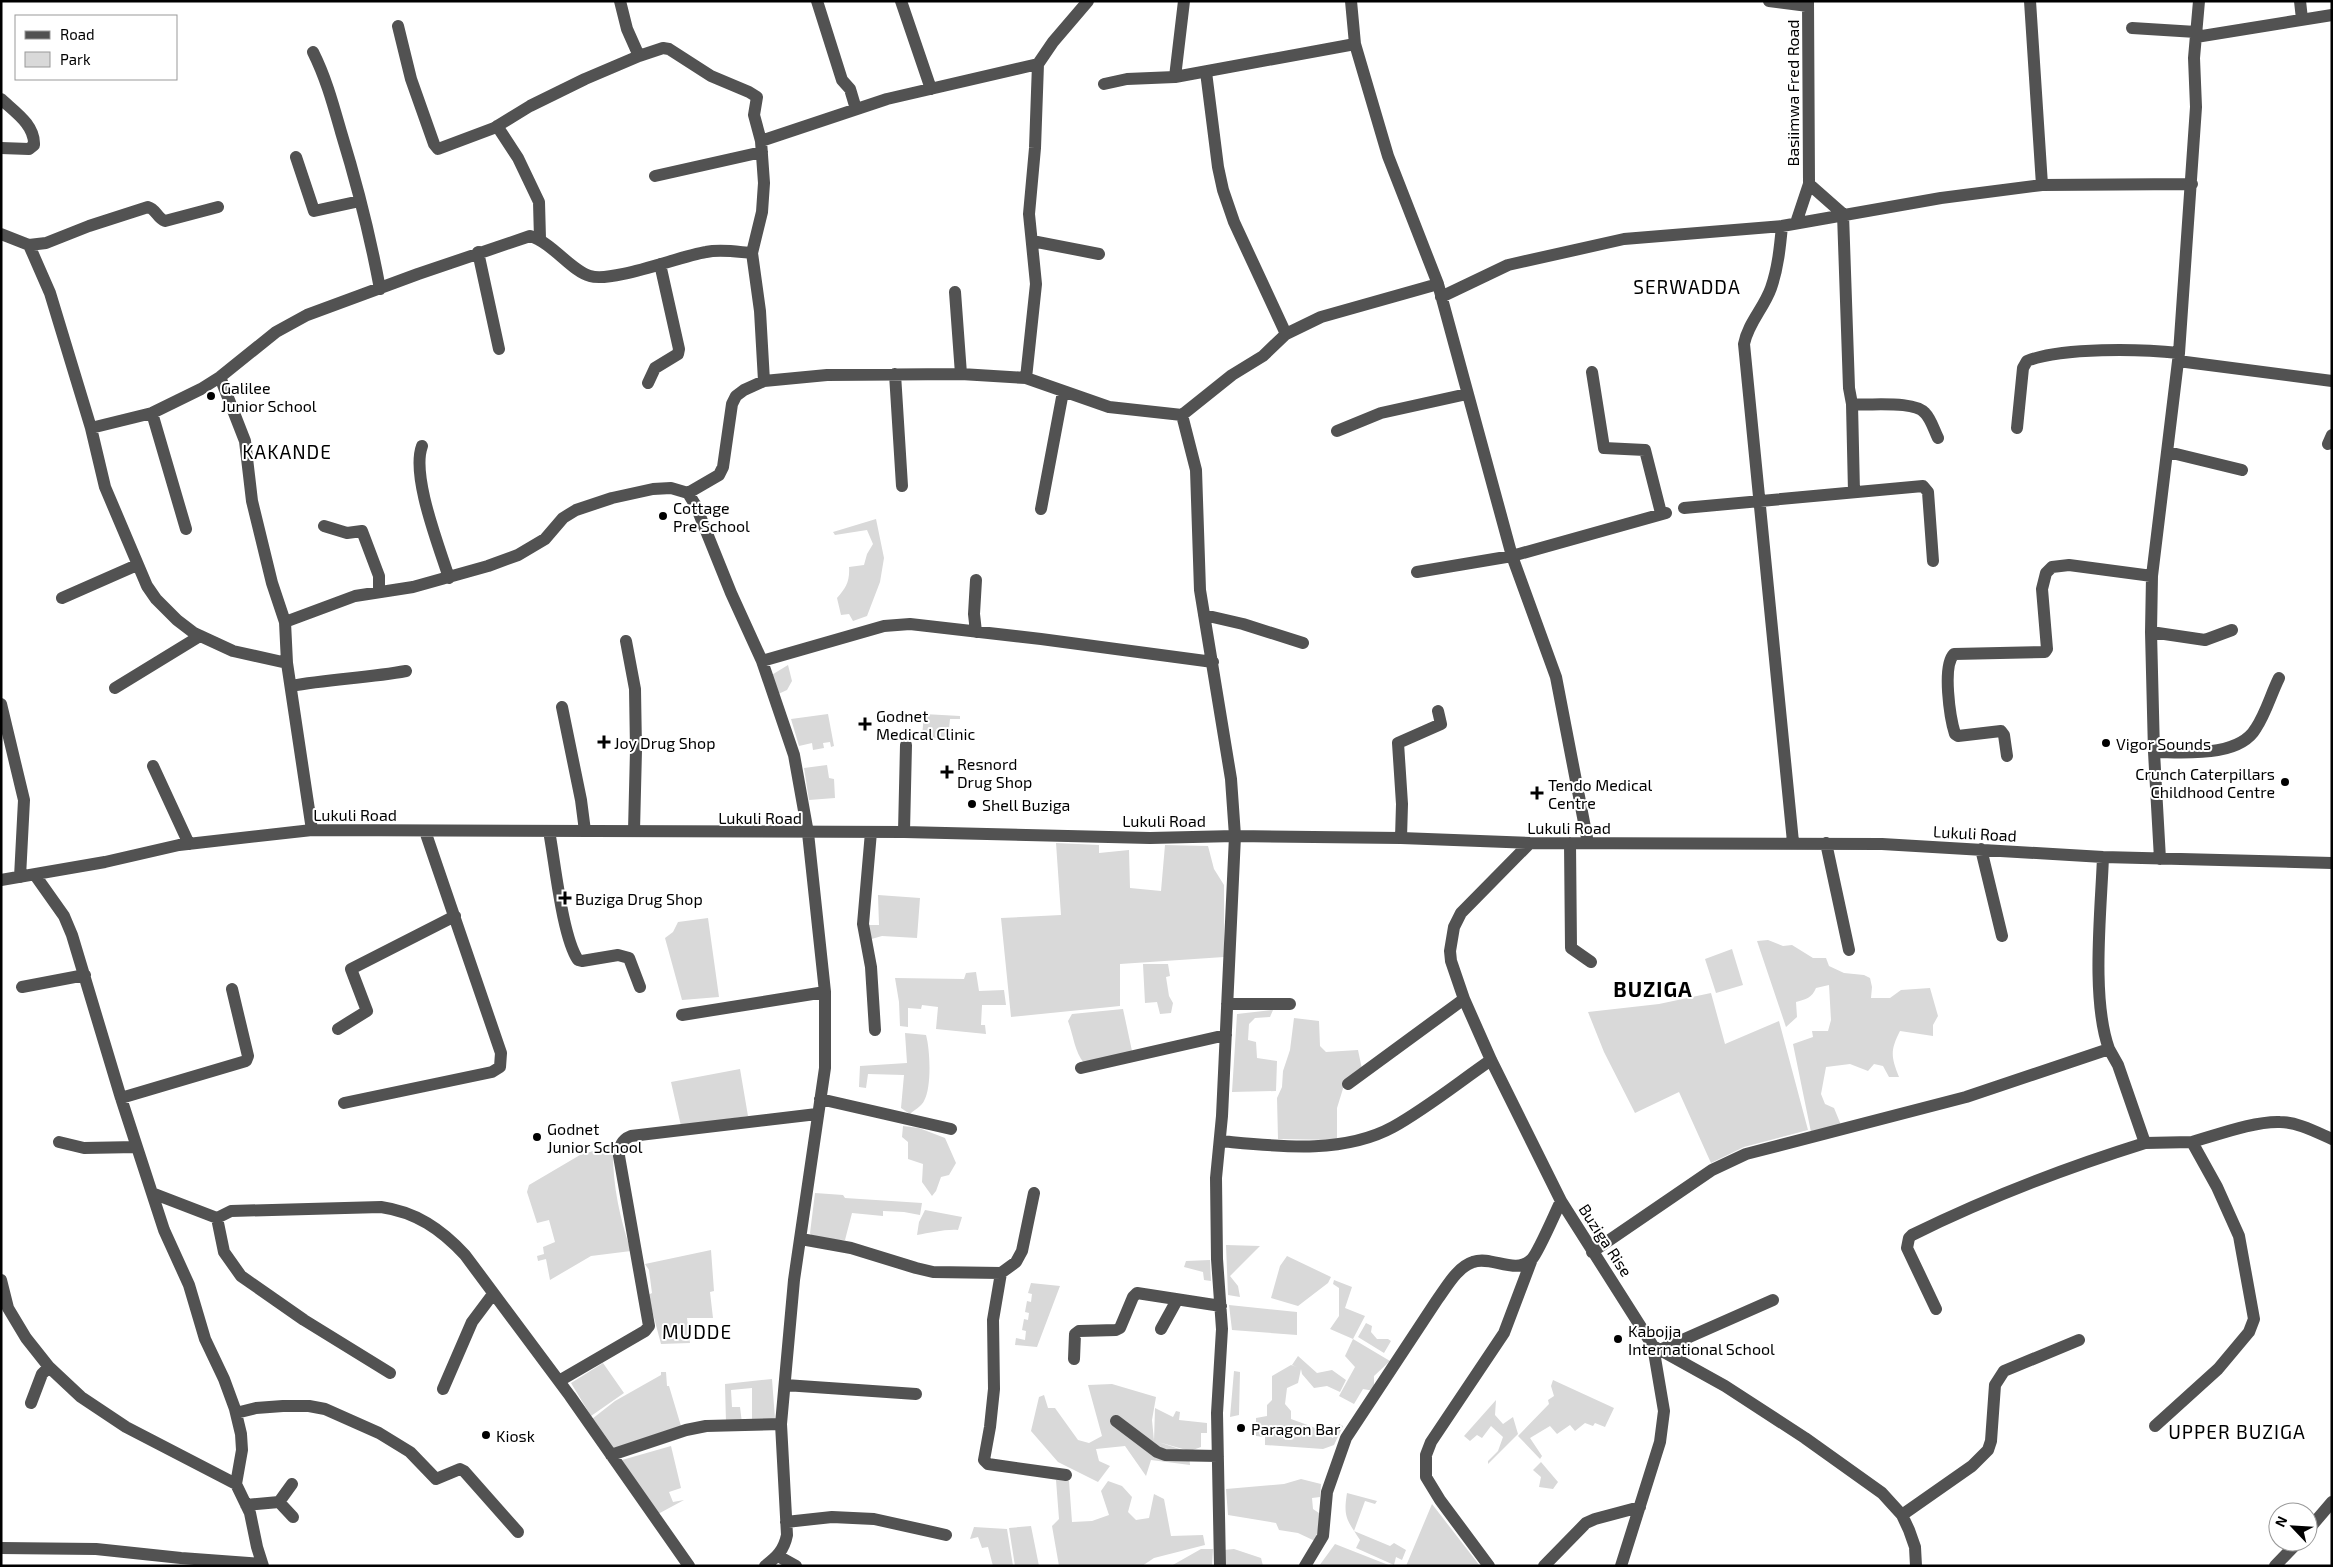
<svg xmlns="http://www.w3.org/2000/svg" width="2333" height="1567" viewBox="0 0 2333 1567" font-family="'Exo 2',sans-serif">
<rect width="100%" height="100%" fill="#fff"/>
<!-- green -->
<path fill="#d9d9d9" d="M 876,519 L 884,558 L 880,582 L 867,616 L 853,621 L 849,614 L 841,615 L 837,598 C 846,588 850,581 849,567 L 864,565 L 867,554 L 873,544 L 867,530 L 835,535 L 833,532 Z
M 788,665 L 792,681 L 787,690 L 776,695 L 770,676 Z
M 828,714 L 834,746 L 831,747 L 830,742 L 823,743 L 824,748 L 813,750 L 812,743 L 799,746 L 791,719 Z
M 924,714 L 960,716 L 960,719 L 950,719 L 948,739 L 922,737 Z
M 827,765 L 829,778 L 834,779 L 835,798 L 809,800 L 804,768 Z
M 1056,843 L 1099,845 L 1099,853 L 1129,850 L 1130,888 L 1161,891 L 1165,845 L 1208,846 L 1214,869 L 1224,885 L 1224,957 L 1120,964 L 1120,1006 L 1011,1017 L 1001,918 L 1061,915 Z
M 878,895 L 920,898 L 917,938 L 882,936 L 868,940 L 865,925 L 879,925 Z
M 708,918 L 719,997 L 682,1000 L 665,938 L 673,932 L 678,922 Z
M 1768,940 L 1783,946 L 1792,945 L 1813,958 L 1826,958 L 1829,966 L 1844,973 L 1864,975 L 1870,978 L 1872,987 L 1871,998 L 1890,998 L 1901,990 L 1930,988 L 1938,1016 L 1933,1025 L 1933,1036 L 1900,1031 C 1890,1051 1891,1056 1899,1077 L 1889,1077 L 1883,1066 L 1874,1064 L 1868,1071 L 1850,1064 L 1826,1067 L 1821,1094 L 1825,1104 L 1834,1108 L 1841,1125 L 1811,1132 L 1793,1044 L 1813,1037 L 1812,1031 L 1828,1031 L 1831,1020 L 1829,985 L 1816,988 C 1812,998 1806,999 1796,1002 L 1797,1017 L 1786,1027 L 1757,941 Z
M 1732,949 L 1743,985 L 1716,993 L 1705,959 Z
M 1143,964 L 1168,964 L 1170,976 L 1166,977 L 1169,996 L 1173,1003 L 1171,1013 L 1160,1014 L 1157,1002 L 1145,1003 Z
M 976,972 L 979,991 L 1004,990 L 1006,1005 L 982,1005 L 981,1025 L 985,1025 L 986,1034 L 936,1029 L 938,1007 L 922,1005 L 921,1009 L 908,1008 L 908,1027 L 900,1026 L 899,1002 L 895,978 L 964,979 L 966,973 Z
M 1711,993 L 1725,1044 L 1779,1021 L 1808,1130 L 1744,1147 L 1711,1163 L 1679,1092 L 1635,1113 L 1604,1052 L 1588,1012 L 1659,1004 Z
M 1123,1009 L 1132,1051 L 1084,1063 C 1075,1053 1073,1034 1068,1021 L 1072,1014 Z
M 1273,1010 L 1270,1017 L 1255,1018 L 1249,1024 L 1248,1040 L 1256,1042 L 1257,1058 L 1277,1061 L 1276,1091 L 1232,1092 L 1237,1014 Z
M 1294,1018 L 1319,1021 L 1320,1046 L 1326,1052 L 1358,1050 L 1362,1069 L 1346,1079 L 1337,1108 L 1337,1140 L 1278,1139 L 1277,1098 L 1282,1087 L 1283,1071 L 1290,1050 Z
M 905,1033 L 926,1035 C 930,1049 932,1087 924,1101 C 922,1106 914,1110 910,1114 L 901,1108 L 904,1075 L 868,1074 L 866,1088 L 859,1087 L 860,1066 L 907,1063 Z
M 740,1069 L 748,1116 L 681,1126 L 671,1082 Z
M 903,1126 L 919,1128 L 945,1138 L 956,1163 L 949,1175 L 941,1177 L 936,1191 L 932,1196 L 922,1182 L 923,1164 L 908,1159 L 908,1142 L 902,1137 Z
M 613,1145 C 612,1182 619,1216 631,1251 L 591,1256 L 550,1280 L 546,1259 L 538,1261 L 537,1256 L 544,1254 L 543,1247 L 555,1242 L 549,1220 L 537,1223 L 527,1192 L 529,1185 L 580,1155 Z
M 815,1193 L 843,1195 L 845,1198 L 922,1203 L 920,1215 L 904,1212 L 883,1211 L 883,1216 L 852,1213 L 845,1240 L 813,1239 L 810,1233 Z
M 925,1210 L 962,1217 L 958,1230 C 945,1229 930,1233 917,1235 L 919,1222 Z
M 1226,1245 L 1260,1246 L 1230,1276 L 1238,1286 L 1240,1297 L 1228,1295 Z
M 711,1250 L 714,1291 L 710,1292 L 713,1318 L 687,1318 L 690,1343 L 661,1344 L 648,1295 L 652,1293 L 649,1270 L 645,1264 Z
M 1287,1256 L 1331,1277 L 1328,1283 L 1298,1306 L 1271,1298 L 1280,1266 Z
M 1210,1260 L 1211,1281 L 1204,1280 L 1203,1272 L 1184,1267 L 1186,1261 Z
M 1334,1280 L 1352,1287 L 1345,1308 L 1365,1316 L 1353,1339 L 1390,1361 L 1374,1376 L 1374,1391 L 1363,1389 L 1354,1404 L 1339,1396 L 1355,1367 L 1345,1356 L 1353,1339 L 1330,1329 L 1339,1316 L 1339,1288 L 1333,1284 Z
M 1031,1283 L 1060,1286 L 1037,1347 L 1015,1345 L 1016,1338 L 1025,1340 L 1026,1331 L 1022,1330 L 1024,1319 L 1028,1320 L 1029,1313 L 1025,1312 L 1027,1301 L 1031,1302 L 1032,1294 L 1028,1293 Z
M 1229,1305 L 1297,1312 L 1297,1335 L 1232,1330 Z
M 1366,1323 L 1372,1326 L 1371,1332 L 1377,1339 L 1388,1339 L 1391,1341 L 1384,1353 L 1358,1337 Z
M 1298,1356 L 1317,1373 L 1332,1370 L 1346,1380 L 1340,1392 L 1327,1386 L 1314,1388 L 1302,1374 L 1301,1369 L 1298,1383 L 1287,1388 L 1285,1404 L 1291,1411 L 1291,1419 L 1313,1427 L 1333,1438 L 1339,1424 L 1343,1426 L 1334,1445 L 1323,1449 L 1265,1445 L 1265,1437 L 1256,1436 L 1256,1418 L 1267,1416 L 1267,1405 L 1272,1400 L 1272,1376 L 1291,1365 L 1297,1367 L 1292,1365 Z
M 603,1363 L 624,1393 L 591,1416 L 571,1383 Z
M 1234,1371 L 1240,1372 L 1239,1415 L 1230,1417 Z
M 661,1372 L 666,1372 L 667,1386 L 669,1386 L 681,1426 L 613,1451 L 592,1419 L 615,1401 L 661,1375 Z
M 772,1379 L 775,1419 L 752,1422 L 752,1388 L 731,1390 L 732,1407 L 740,1407 L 742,1423 L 726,1423 L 725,1384 Z
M 1553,1380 L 1614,1408 L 1605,1427 L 1595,1423 L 1593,1426 L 1585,1423 L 1575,1431 L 1570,1425 L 1557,1434 L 1550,1426 L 1530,1438 L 1542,1456 L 1540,1459 L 1518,1436 L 1549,1404 L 1548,1400 L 1554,1396 L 1551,1386 Z
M 1112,1384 L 1156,1397 L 1152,1420 L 1154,1441 L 1155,1408 L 1173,1417 L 1176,1411 L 1180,1412 L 1179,1420 L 1207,1423 L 1207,1433 L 1201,1433 L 1201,1447 L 1190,1451 L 1158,1442 L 1189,1452 L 1190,1465 L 1151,1460 L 1146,1476 L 1125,1446 L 1096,1449 L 1099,1461 L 1110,1466 L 1098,1482 L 1058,1462 L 1031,1431 L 1039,1397 L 1044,1395 L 1048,1408 L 1055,1408 L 1078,1440 L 1089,1443 L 1102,1436 L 1088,1385 Z
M 1496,1400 L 1495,1415 L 1503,1424 L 1513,1417 L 1518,1434 L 1488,1464 L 1488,1461 L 1498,1451 L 1503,1437 L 1491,1426 L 1482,1438 L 1477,1435 L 1470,1441 L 1464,1436 Z
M 671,1446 L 681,1488 L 669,1492 L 673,1502 L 684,1500 L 658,1514 L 622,1460 Z
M 1541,1462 L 1558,1482 L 1553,1489 L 1539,1487 L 1541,1477 L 1533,1470 Z
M 1301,1479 L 1321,1484 L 1320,1497 L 1312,1498 L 1313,1509 L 1322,1515 L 1315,1541 L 1298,1533 L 1279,1530 L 1276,1523 L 1228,1515 L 1226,1489 L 1284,1484 Z
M 1056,1480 L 1069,1481 L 1072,1522 L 1092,1521 L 1109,1515 L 1101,1491 L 1108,1481 L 1122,1486 L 1132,1497 L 1128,1512 L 1136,1520 L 1149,1518 L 1154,1494 L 1164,1499 L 1171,1536 L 1203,1535 L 1205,1545 L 1154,1558 L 1142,1566 L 1059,1566 L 1052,1526 L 1059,1519 Z
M 1347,1493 L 1377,1501 L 1375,1504 L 1365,1501 L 1354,1531 L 1390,1546 L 1394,1543 L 1406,1550 L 1402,1560 L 1396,1557 L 1394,1565 L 1356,1548 L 1360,1540 C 1347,1520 1343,1517 1347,1493 Z
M 1432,1504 L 1480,1566 L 1406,1566 Z
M 1031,1526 L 1039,1566 L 1015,1566 L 1009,1528 Z
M 974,1527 L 1007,1529 L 1013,1566 L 993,1566 L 988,1547 L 982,1548 L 978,1537 L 970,1539 Z
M 1335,1544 L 1391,1566 L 1319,1566 Z
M 1201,1549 L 1213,1549 L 1212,1566 L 1171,1566 Z
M 1234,1549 L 1261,1558 L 1263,1566 L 1224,1566 L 1223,1550 Z"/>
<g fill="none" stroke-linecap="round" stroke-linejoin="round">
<!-- minor -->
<path stroke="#525252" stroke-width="12" d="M 620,1 L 627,29 L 639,56 L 663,48 L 669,49 L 711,76 L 749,92 L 757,97 L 754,115 L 761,141 L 764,183 L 762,212 L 752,253 L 760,311 L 764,381
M 817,1 L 842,80 L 850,89 L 856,109
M 901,1 L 931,89
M 1351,1 L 1355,44 L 1388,156 L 1438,284 L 1512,556 L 1556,677 L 1588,843
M 1769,1 L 1808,6
M 2030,1 L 2042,185
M 2300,1 L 2302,19
M 398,26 L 411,79 L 434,144 L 438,149 L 494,128 L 530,106 L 585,79 L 639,56
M 2132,28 L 2196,32
M 2196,37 L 2332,15
M 313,52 C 326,78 333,104 341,132 C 357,184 370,235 380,289
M 1206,72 L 1218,167 L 1223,190 L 1234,222 L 1286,334
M 1175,77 L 1184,1
M 1104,84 L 1127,79 L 1175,77 L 1355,44
M 1,99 C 15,112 35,125 34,145 L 29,149 L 1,148
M 497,126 L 518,158 L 539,202 L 540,239
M 761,141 L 887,99 L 1038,64 L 1053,42 L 1088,1
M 296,157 L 314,211 L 360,201
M 655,176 L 762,152
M 1809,184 L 1843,214 L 1849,388 L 1852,404 C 1869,406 1914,400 1925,413 C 1931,419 1934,430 1938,438
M 1796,223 L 1809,184 L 1808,1
M 1782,226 C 1780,247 1778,268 1771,288 C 1764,308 1748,323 1744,344 L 1793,842
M 1,234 L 29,245 L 50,293 L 91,428 L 105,487 L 147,586 L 156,599 L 177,620 L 194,633 L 233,651 L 287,663
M 1032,241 L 1099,254
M 29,245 L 46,243 L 89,226 L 148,207 C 156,209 157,218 165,221 L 218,207
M 478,252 L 499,349
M 955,292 L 961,374
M 1441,297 L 1508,265 L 1624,239 L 1782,226 L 1941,198 L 2042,185 L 2192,184
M 2178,361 L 2332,381
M 1592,372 L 1604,448 L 1645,450 L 1661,513
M 895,374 L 902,486
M 220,377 L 245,441 L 252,501 L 272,583 L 285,622
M 1026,378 L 1036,284 L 1029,214 L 1035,148 L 1038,64
M 648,383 L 655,368 L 678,354 L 679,349 L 660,264
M 1852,404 L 1854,492
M 152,413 L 186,529
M 1182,415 L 1232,375 L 1263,356 L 1286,334 L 1321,317 L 1438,284
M 91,428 L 152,413 L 201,389 L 220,377 L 276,332 L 307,315 L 418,274 L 530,236 C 553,243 571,271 590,276 C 612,283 680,256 706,252 C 721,249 738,252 752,253
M 2017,428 L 2023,368 L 2027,361 C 2062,347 2141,349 2179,353
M 1337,431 L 1381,413 L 1467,394
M 2328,444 L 2332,435
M 422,446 C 411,476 439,546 449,578
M 2168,452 L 2242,470
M 688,493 L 719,475 L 723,467 L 732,404 L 736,396 L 744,390 L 764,381 L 827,375 L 961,374 L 1026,378 L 1109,407 L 1182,415 L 1196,470 L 1200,590 L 1231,779 L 1235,836 L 1222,1116 L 1216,1178 L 1217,1259 L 1222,1329 L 1217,1413 L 1220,1566
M 1684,508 L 1923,486 L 1928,492 L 1933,561
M 1041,509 L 1063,392
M 324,526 L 347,533 L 362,531 L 379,576 L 379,592
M 1417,572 L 1512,556 L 1666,513
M 62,598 L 137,565
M 1204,615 L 1243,624 L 1303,643
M 976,632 L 974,614 L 976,580
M 2151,632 L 2205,640 L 2232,630
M 626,641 L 635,689 L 636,750 L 634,831
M 762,661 L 884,626 L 910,624 L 1041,639 L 1213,662
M 291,686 C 329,679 368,678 406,671
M 115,688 L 200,636
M 1,704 L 24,800 L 20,877
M 562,707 L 581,800 L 585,831
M 2154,752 C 2184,752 2239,758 2256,728 C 2266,713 2271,694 2279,678
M 2007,756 L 2004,735 L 2001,731 L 1958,736 L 1955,734 C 1950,718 1942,666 1954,654 L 2045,652 L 2047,649 L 2042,589 L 2046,573 L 2052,567 L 2069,565 L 2152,576
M 153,766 L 189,844
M 312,830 L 287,663 L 285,622 L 355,596 L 413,587 L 488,566 L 518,555 L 545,539 L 563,518 L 576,510 L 612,498 L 653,489 L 671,488 L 688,493 L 696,506 L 731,593 L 762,661 L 794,755 L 808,833 L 825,992 L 825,1068 L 794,1280 L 781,1424 L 787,1535 C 784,1550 777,1557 765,1566
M 549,831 C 555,862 562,936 578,960 L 582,961 L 618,955 L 629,958 L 640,987
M 871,832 L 863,924 L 871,967 L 875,1030
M 904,832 L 906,745
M 1401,838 L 1402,804 L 1398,743 L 1441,724 L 1438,711
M 1530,843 L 1461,913 L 1454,927 L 1450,951 L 1451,961 L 1464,999 L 1491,1060 L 1561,1201 L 1653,1346 L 1725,1386 L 1805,1438 L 1882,1493 L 1902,1515 L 1909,1530 L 1915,1547 L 1916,1566
M 1570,843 L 1571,948 L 1591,962
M 1826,843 L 1849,950
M 1981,849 L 2002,936
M 2160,859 L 2154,752 L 2151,632 L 2152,576 L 2179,353 L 2196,107 L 2194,58 L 2199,1
M 35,875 L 64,916 L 72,935 L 121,1098 L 164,1230 L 189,1285 L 205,1339 L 224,1379 L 235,1409 L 241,1434 L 242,1450 L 236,1484
M 1,880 L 105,862 L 179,845 L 312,830 L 904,832 L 1150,838 L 1235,836 L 1401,838 L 1530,843 L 1882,844 L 2103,857 L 2332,863
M 22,987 L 85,975
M 1227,1004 L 1290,1004
M 682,1015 L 825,992
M 338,1029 L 367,1011 L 351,969 L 455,916
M 2109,1049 L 2118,1065 L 2145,1143 L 2192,1142 L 2217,1187 L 2239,1236 L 2254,1319 L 2249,1332 L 2218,1369 L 2155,1426
M 1081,1068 L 1226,1035
M 1348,1084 L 1464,999
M 121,1098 L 246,1061 L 248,1056 L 232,989
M 820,1099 L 951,1129
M 344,1103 L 492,1072 L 500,1067 L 501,1053 L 425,831
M 1220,1141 C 1275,1146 1342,1155 1393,1127 C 1427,1108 1459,1082 1491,1060
M 59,1142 L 84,1148 L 137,1147
M 2192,1142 C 2217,1135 2254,1121 2280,1122 C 2297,1122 2316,1132 2332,1139
M 152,1193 L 217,1218 L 231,1211 L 381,1207 C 416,1212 441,1229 465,1255 L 570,1396 L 689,1566
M 217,1218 L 224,1252 L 241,1276 L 304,1320 L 390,1373
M 801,1239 L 851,1248 L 916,1268 L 933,1272 L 1001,1273 L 1016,1262 L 1022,1251 L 1034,1193
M 1592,1252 L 1712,1170 L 1746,1154 L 1966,1097 L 2109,1049 C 2091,999 2101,911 2103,857
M 1001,1273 L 993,1320 L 994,1389 L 990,1427 L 984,1460 L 988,1464 L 1066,1475
M 1,1280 L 8,1308 L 26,1338 L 49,1367 L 81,1397 L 126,1427 L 236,1484 L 250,1513 L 257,1547 L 263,1566
M 1936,1309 L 1907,1248 L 1909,1238 L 1912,1235 C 1987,1198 2065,1168 2145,1143
M 1161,1329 L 1177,1300
M 1662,1349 L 1773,1300
M 1074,1359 L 1075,1334 L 1079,1331 L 1116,1330 L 1120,1328 L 1133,1297 L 1137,1293 L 1221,1306
M 559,1381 L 645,1331 L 649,1326 L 619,1156 C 620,1146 621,1140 631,1136 L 817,1114
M 785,1385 L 916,1394
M 443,1389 L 472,1322 L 493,1294
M 31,1403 L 42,1374 L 49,1367
M 236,1413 L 256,1408 L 283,1406 L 309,1406 L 325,1409 L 379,1433 L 410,1452 L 436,1479 L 460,1469 L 464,1471 L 518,1532
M 1116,1421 L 1157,1452 L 1165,1455 L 1218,1456
M 611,1455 L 686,1430 L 706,1426 L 781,1424
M 279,1502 L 292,1484
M 246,1505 L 279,1502 L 293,1517
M 1902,1515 L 1972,1466 L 1988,1450 L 1991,1441 L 1995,1385 L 2004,1371 L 2079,1340
M 786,1522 L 832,1517 L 874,1519 L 946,1535
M 2308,1530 L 2332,1502
M 1,1548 L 96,1549 L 181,1558 L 262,1564
M 778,1556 L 796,1566
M 1305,1566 L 1323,1536 L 1327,1492 L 1346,1438 L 1437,1300 C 1446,1288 1457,1267 1473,1262 C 1492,1255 1515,1276 1532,1259 C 1539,1251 1555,1213 1561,1201
M 1489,1566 L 1440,1500 L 1426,1477 L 1426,1455 L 1431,1442 L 1504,1333 L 1532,1259
M 1544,1566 L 1586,1523 L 1595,1519 L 1640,1507
M 1621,1566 L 1660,1442 L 1664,1411 L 1653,1346
M 2275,1566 L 2298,1542"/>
</g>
<!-- markers -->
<g fill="#000" stroke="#fff" stroke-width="2">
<circle cx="211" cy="396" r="5"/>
<circle cx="663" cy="516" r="5"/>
<path d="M862.5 716.5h5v5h5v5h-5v5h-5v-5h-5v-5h5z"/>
<path d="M601.5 734.5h5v5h5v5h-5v5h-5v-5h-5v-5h5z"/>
<circle cx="2106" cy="743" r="5"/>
<path d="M944.5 764.5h5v5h5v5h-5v5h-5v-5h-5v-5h5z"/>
<circle cx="2285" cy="782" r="5"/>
<path d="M1534.5 785.5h5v5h5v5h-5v5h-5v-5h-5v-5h5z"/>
<circle cx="972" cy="804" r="5"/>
<path d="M562.5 890.5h5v5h5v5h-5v5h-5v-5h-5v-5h5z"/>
<circle cx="537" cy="1137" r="5"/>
<circle cx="1618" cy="1339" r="5"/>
<circle cx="1241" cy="1428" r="5"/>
<circle cx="486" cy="1435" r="5"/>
</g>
<g text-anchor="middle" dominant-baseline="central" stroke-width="4" stroke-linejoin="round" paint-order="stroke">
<!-- street labels -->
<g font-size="16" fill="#000" stroke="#fff">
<text transform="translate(1792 93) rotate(-90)">Basiimwa Fred Road</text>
<text x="355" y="814">Lukuli Road</text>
<text x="760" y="817">Lukuli Road</text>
<text x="1164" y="820">Lukuli Road</text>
<text x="1569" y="827">Lukuli Road</text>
<text transform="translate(1975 833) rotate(3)">Lukuli Road</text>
<text transform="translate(1606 1240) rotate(57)">Buziga Rise</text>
</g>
<!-- poi labels -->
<g font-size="16" fill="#000" stroke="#fff" text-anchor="start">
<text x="221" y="387">Galilee<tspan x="221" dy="18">Junior School</tspan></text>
<text x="673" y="507">Cottage<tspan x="673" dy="18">Pre School</tspan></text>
<text x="876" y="715">Godnet<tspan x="876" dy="18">Medical Clinic</tspan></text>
<text x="614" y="742">Joy Drug Shop</text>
<text x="2116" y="743">Vigor Sounds</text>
<text x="957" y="763">Resnord<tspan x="957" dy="18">Drug Shop</tspan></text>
<text x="2275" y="773" text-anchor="end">Crunch Caterpillars<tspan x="2275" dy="18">Childhood Centre</tspan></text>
<text x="1548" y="784">Tendo Medical<tspan x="1548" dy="18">Centre</tspan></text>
<text x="982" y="804">Shell Buziga</text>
<text x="575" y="898">Buziga Drug Shop</text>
<text x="547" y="1128">Godnet<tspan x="547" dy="18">Junior School</tspan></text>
<text x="1628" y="1330">Kabojja<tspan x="1628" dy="18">International School</tspan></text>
<text x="1251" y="1428">Paragon Bar</text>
<text x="496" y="1435">Kiosk</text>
</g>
<!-- quarter labels -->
<g font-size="19" letter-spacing="1" fill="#000" stroke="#fff">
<text x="1687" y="286">SERWADDA</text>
<text x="287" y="451">KAKANDE</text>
<text x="697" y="1331">MUDDE</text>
<text x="2237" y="1431">UPPER BUZIGA</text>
</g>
<!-- district labels -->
<g font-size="21" font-weight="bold" letter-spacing="1" fill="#000" stroke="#fff">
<text x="1653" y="988">BUZIGA</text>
</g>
</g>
<!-- border -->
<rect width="2333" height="1567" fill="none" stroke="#000000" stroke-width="5"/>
<!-- legend -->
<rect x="15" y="15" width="162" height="65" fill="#ffffff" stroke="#999999"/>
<rect x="25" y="31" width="25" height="8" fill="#525252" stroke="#999999"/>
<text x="60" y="40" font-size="15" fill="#000000">Road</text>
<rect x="25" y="52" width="25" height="15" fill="#d9d9d9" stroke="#999999"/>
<text x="60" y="65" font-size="15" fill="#000000">Park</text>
<!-- north arrow -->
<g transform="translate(2293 1527) rotate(295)"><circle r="24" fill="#ffffff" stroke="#999999"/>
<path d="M0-4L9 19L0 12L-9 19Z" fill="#000000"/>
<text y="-8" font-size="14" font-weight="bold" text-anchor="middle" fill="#000000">N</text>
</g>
</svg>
